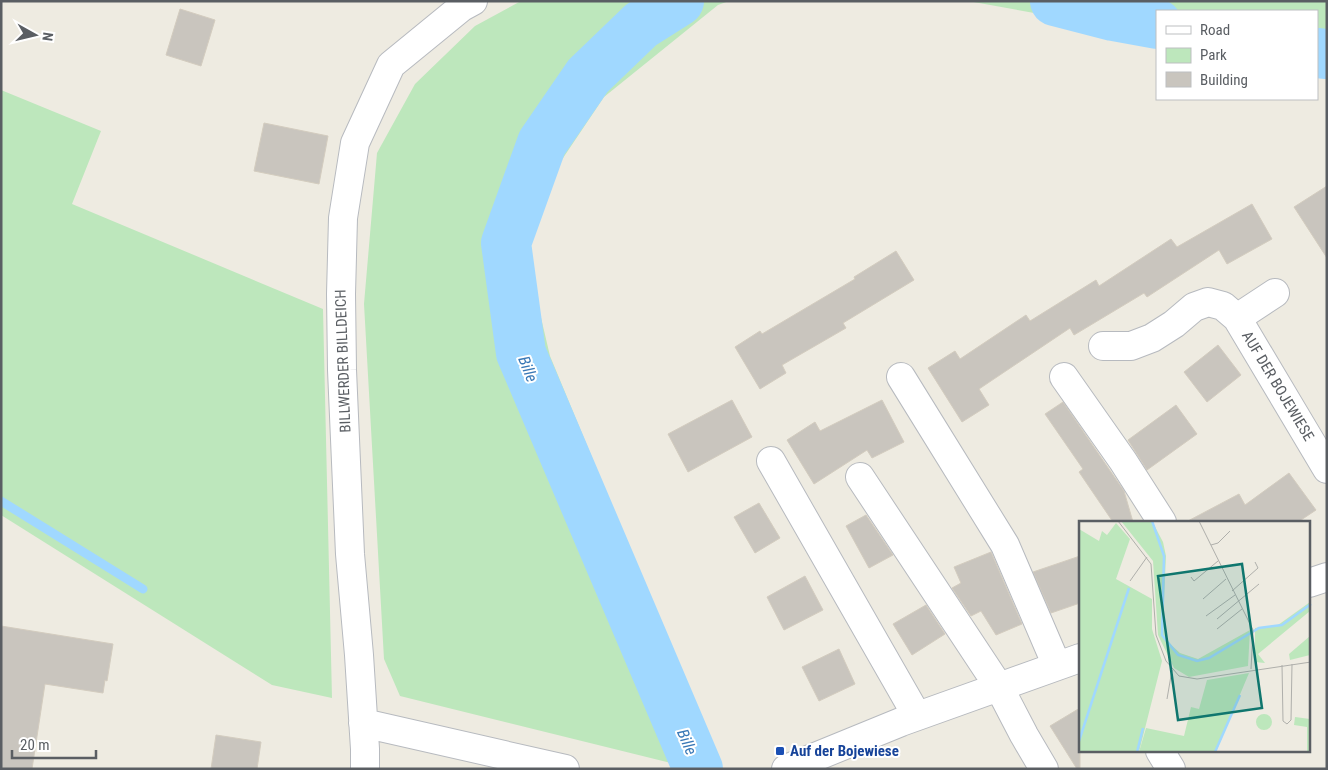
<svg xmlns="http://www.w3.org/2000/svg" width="1328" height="770" viewBox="0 0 1328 770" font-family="'Roboto Condensed',sans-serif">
<rect width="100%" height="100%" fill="#eeebe1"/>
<!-- green -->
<path fill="#bde7bc" d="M 521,1 L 729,1 L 718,5 L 604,97 L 557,167 L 526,254 L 550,356 L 718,762 L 683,766 L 400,696 L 384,659 L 364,304 L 377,153 L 415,84 L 475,26 Z
M 968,1 L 1327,1 L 1327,66 L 1317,64 L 1317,11 L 1157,11 L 1157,35 Z
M 1,90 L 101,131 L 72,204 L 323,309 L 332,698 L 272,685 L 1,515 Z"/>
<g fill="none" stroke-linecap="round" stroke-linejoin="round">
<!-- stream -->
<path stroke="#a0d8ff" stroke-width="9" d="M 1,501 L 143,589"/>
<!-- river -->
<path stroke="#a0d8ff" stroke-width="50" d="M 679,1 L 641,25 L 588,76 L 542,143 L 506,243 L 521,353 L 698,769
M 1055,1 L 1113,16 L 1157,24
M 1317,53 L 1327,54"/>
</g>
<!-- building -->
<path fill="#c9c5be" stroke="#d3ccbf" d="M 180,9 L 215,20 L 201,66 L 166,55 Z
M 264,123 L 328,136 L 319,184 L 254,171 Z
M 1327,186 L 1327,258 L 1294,207 Z
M 1252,204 L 1272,239 L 1227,264 L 1219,250 L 1147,297 L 1144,293 L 1074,335 L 1070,328 L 979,389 L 989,405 L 962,422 L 928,368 L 955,351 L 960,359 L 1026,315 L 1030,321 L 1096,280 L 1099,286 L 1171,239 L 1177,247 Z
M 896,251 L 914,280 L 843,323 L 846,328 L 782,365 L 786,373 L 760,389 L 735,347 L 760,331 L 762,334 L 855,279 L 854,277 Z
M 1218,345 L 1241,375 L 1207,402 L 1184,372 Z
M 732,400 L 752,437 L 688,472 L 668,434 Z
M 882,400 L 904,442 L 872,458 L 867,450 L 814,484 L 787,440 L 815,422 L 820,431 Z
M 1063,402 L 1124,491 L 1133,522 L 1113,522 L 1079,472 L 1083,469 L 1045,414 Z
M 1176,405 L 1197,434 L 1147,470 L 1128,440 Z
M 1289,473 L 1316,510 L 1298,522 L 1186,522 L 1239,494 L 1245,505 Z
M 759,503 L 780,538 L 755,553 L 734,517 Z
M 866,515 L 893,555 L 869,568 L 846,526 Z
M 991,552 L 1022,624 L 996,635 L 981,611 L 971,616 L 952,588 L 961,583 L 954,567 Z
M 1080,556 L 1080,603 L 1051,613 L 1033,572 Z
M 805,576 L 823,610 L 784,630 L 767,597 Z
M 926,605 L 945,634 L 912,655 L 893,624 Z
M 1,626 L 113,644 L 107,681 L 105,680 L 103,693 L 45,684 L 32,769 L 1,769 Z
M 839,649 L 855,684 L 819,701 L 802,667 Z
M 1080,708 L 1080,769 L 1077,769 L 1050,726 Z
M 216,735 L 261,742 L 257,769 L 211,769 Z"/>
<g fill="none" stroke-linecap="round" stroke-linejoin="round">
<!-- minor casing -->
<g stroke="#b7babf" stroke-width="30">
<path id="minor" d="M 1275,293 L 1237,318 L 1327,469
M 1103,346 L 1131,346 L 1152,338 L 1174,324 L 1194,307 L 1208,302 L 1223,306 L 1237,318
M 901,377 L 1005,545 L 1057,666
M 1064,377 L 1123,461 L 1162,522
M 771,461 L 917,716
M 860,477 L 999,687 L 1024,735 L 1044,769
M 1309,583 L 1327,577
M 363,723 L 565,769
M 1160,751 L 1171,769
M 365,769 L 365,749 L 359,655 L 350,554 L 342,370 L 341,294 L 343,218 L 355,143 L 391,65 L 462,7 L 473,1
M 786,769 L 901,722 L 1080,658"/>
</g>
<!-- minor -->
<use href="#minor" stroke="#fff" stroke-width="28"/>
</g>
<!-- markers -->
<rect fill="#1a4fb4" stroke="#fff" stroke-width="2" x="775" y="746" width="10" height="10" rx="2.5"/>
<g text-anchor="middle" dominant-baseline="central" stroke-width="4" stroke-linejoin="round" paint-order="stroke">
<!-- street labels -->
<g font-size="15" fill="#5a5e63" stroke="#fff">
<text transform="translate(343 361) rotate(-92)">BILLWERDER BILLDEICH</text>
<text transform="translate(1278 386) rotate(59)">AUF DER BOJEWIESE</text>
</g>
<!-- transit labels -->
<g font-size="15" font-weight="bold" fill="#164399" stroke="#fff" text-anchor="start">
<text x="790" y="751">Auf der Bojewiese</text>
</g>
<!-- water labels -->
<g font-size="16" font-style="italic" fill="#3978b6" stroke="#fff">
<text transform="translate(528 369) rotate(68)">Bille</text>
<text transform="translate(687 742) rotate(67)">Bille</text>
</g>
</g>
<!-- overview -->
<g transform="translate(1079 521)">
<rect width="231" height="231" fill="#eeebe1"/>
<path d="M 37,2 L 51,18 L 37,58 L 73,78 L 73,108 L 83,140 L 60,231 L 0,231 L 0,8 L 20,20 L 23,10 L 28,14 ZM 231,115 L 231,134 L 211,139 L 210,133 ZM 216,196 L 231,198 L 231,231 L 228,231 L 228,206 L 215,204 Z" fill="#bde7bc"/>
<path d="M 42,0 L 73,0 L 84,21 L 87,35 L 84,101 L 89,121 L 101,132 L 119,138 L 171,109 L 169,145 L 110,156 L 95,147 L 79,114 L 74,40 ZM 231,81 L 231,90 L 179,133 L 186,142 L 176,141 L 176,107 L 199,104 ZM 170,152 L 137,231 L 60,231 L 67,207 L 105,215 L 112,186 L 120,188 L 128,159 ZM177 201a8 8 0 1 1 16 0a8 8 0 1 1-16 0Z" fill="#bde7bc"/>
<path fill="none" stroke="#a0d8ff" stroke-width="2.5" d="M 73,0 L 85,35 L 83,114 L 99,134 L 118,140 L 130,137 L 180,107 L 203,104 L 232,83M 0,220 L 50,67M 58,231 L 64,207M 136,231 L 161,174"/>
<path fill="none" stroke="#afafab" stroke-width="1" d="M 39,0 L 72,43 L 77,114 L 87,140 L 100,155 L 118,158 L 232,141M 120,0 L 174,109 L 172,148M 132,24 L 139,22 L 151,10M 112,56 L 115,60 L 139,40M 51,60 L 68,36M 153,70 L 179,47 L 176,41M 124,78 L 147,58M 127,95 L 156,74M 138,98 L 180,63M 138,108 L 163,88M 203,144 L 204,200 L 208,203 L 212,199 L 213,143M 88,178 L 93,149"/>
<path fill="#0f766e" fill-opacity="0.15" stroke="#0f766e" stroke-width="2.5" d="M 163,43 L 183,187 L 99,199 L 79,55 Z"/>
<rect width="231" height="231" fill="none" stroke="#5a5e63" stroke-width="2.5"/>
</g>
<!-- border -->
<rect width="1328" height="770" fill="none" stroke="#5a5e63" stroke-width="5"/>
<!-- legend -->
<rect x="1156" y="10" width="162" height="90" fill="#ffffff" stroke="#bdbfc1"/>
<rect x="1166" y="26" width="25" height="8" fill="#ffffff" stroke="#bdbfc1"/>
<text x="1200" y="35" font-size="15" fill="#5a5e63">Road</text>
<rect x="1166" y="48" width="25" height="15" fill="#bde7bc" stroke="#bdbfc1"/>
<text x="1200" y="60" font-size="15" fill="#5a5e63">Park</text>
<rect x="1166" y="72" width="25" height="15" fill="#c9c5be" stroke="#bdbfc1"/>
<text x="1200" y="85" font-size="15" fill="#5a5e63">Building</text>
<!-- north arrow -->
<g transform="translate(35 35) rotate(98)" stroke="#ffffff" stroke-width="4" paint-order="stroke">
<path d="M0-4L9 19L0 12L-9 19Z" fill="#5a5e63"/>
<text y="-8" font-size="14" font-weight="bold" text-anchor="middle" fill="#5a5e63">N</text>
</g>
<!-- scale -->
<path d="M12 750v8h84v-8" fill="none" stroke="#5a5e63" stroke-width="2.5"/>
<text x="20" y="750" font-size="15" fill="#5a5e63" stroke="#ffffff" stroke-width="4" paint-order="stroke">20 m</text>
</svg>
